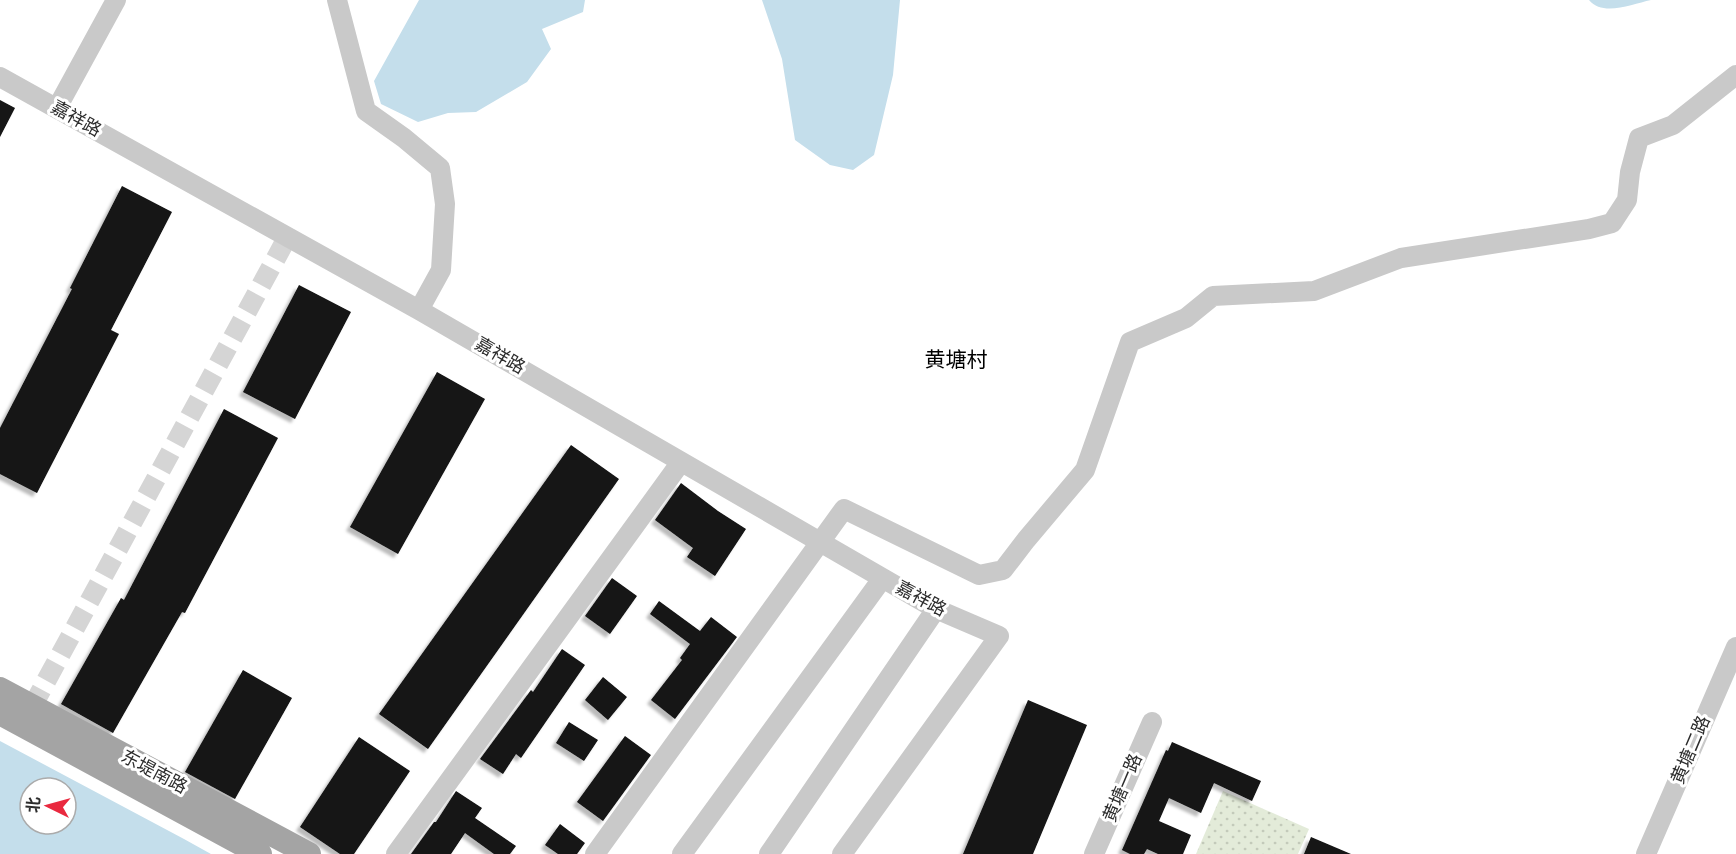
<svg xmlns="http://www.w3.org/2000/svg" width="1736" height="854" viewBox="0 0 1736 854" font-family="'Sofia Sans Condensed','Noto Sans SC',sans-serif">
<defs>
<pattern id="park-dots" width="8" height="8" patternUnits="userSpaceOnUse" patternTransform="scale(1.5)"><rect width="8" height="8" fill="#e3ebd9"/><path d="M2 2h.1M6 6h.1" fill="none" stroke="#c3caba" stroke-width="1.8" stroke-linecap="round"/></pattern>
<filter id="shadow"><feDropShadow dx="-4" dy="4" stdDeviation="1.5" flood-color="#0004"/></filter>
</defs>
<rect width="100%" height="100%" fill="#fff"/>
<!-- park -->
<path fill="url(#park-dots)" d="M 1223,791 L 1309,829 L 1298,854 L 1196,854 Z"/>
<!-- water -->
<path fill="#c4deeb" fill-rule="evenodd" d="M 419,0 L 585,0 L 583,12 L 542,29 L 551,49 L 527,82 L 476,112 L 448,113 L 418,122 L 381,104 L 374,81 Z
M 762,0 L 900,0 L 893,75 L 874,155 L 853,170 L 830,165 L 795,140 L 782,59 Z
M 1589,0 L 1651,0 C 1632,4 1603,17 1589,0 Z
M 0,741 L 184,839 L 211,854 L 0,854 ZM 30,788 L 66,788 L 66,824 L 30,824 Z"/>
<!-- building -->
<path fill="#131313" filter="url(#shadow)" d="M 0,100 L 15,108 L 0,137 Z
M 122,186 L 172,212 L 111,330 L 119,334 L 37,493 L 0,474 L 0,428 L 72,289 L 70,288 Z
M 299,285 L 351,312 L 295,419 L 243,392 Z
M 437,372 L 485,399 L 398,554 L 350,527 Z
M 224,409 L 278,438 L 185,613 L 182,612 L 113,733 L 61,704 L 121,598 L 124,600 Z
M 571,445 L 619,479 L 428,749 L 379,714 Z
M 681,483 L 718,511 L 746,529 L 715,576 L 687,557 L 693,548 L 655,520 Z
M 612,578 L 637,596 L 610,634 L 585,616 Z
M 659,601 L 700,631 L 711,617 L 737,637 L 675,719 L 651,700 L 682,660 L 680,658 L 690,644 L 650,614 Z
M 562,649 L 585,665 L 521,758 L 516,754 L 503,774 L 480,759 L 531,690 L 533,692 Z
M 243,670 L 292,698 L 235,799 L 185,772 Z
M 603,677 L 627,697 L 608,720 L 585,700 Z
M 1028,700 L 1087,725 L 1033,854 L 963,854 Z
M 569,722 L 598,740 L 584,761 L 556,743 Z
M 625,736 L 651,755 L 603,821 L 577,802 Z
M 359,737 L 410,771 L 354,854 L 340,854 L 300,827 Z
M 1172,742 L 1261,781 L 1252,801 L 1214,783 L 1201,813 L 1169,798 L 1159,821 L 1191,835 L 1183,854 L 1158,854 L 1147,849 L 1144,854 L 1130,854 L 1122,850 L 1166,750 L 1168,751 Z
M 456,791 L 482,808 L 475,818 L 516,846 L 510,854 L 494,854 L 465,833 L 451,854 L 411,854 L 434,822 L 436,822 Z
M 560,824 L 585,843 L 577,854 L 558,854 L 545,845 Z
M 1311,837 L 1351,854 L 1304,854 Z"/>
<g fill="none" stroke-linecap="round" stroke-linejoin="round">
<!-- minor-tunnel -->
<path stroke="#d5d5d5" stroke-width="20" stroke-dasharray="20 10" stroke-linecap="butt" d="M 32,707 L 288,236"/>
<!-- minor -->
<path stroke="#c9c9c9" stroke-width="20" d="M 337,0 L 366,111 L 404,138 L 440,168 L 445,204 L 441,270 L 419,310
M 0,77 L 419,310 L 936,609 L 999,636 L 842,854
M 57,108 L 116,0
M 396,854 L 681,462
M 595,854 L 844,509 L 979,575 L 1003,570 L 1026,540 L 1085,470 L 1130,342 L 1186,318 L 1213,296 L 1314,291 L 1401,258 L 1589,229 L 1612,223 L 1627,200 L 1630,172 L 1639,138 L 1673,125 L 1736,75
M 682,854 L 882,579
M 769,854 L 936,609
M 1094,854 L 1152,722
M 1646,854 L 1736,647"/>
<!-- major -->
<path stroke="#a4a4a4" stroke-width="24" d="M 0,689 L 309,854
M 0,713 L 260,854"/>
</g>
<g text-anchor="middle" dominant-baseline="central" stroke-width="6" stroke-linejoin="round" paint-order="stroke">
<!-- street labels -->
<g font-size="18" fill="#2c2c2c" stroke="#fff">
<text transform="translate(76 119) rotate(29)">嘉祥路</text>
<text transform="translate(500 356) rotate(30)">嘉祥路</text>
<text transform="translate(921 599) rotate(28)">嘉祥路</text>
<text transform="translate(1691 750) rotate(-67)">黄塘二路</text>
<text transform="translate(154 772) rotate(28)">东堤南路</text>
<text transform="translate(1123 788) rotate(-67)">黄塘一路</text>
</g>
<!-- quarter labels -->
<g font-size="21" fill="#000" stroke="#fff">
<text x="956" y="360">黄塘村</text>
</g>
</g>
<!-- north arrow -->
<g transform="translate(48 806) rotate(275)"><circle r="28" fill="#ffffff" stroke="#ababab" stroke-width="1.5"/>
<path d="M0-4.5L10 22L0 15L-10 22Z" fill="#e9293f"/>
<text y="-9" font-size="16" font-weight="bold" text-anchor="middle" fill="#2c2c2c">北</text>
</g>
</svg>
